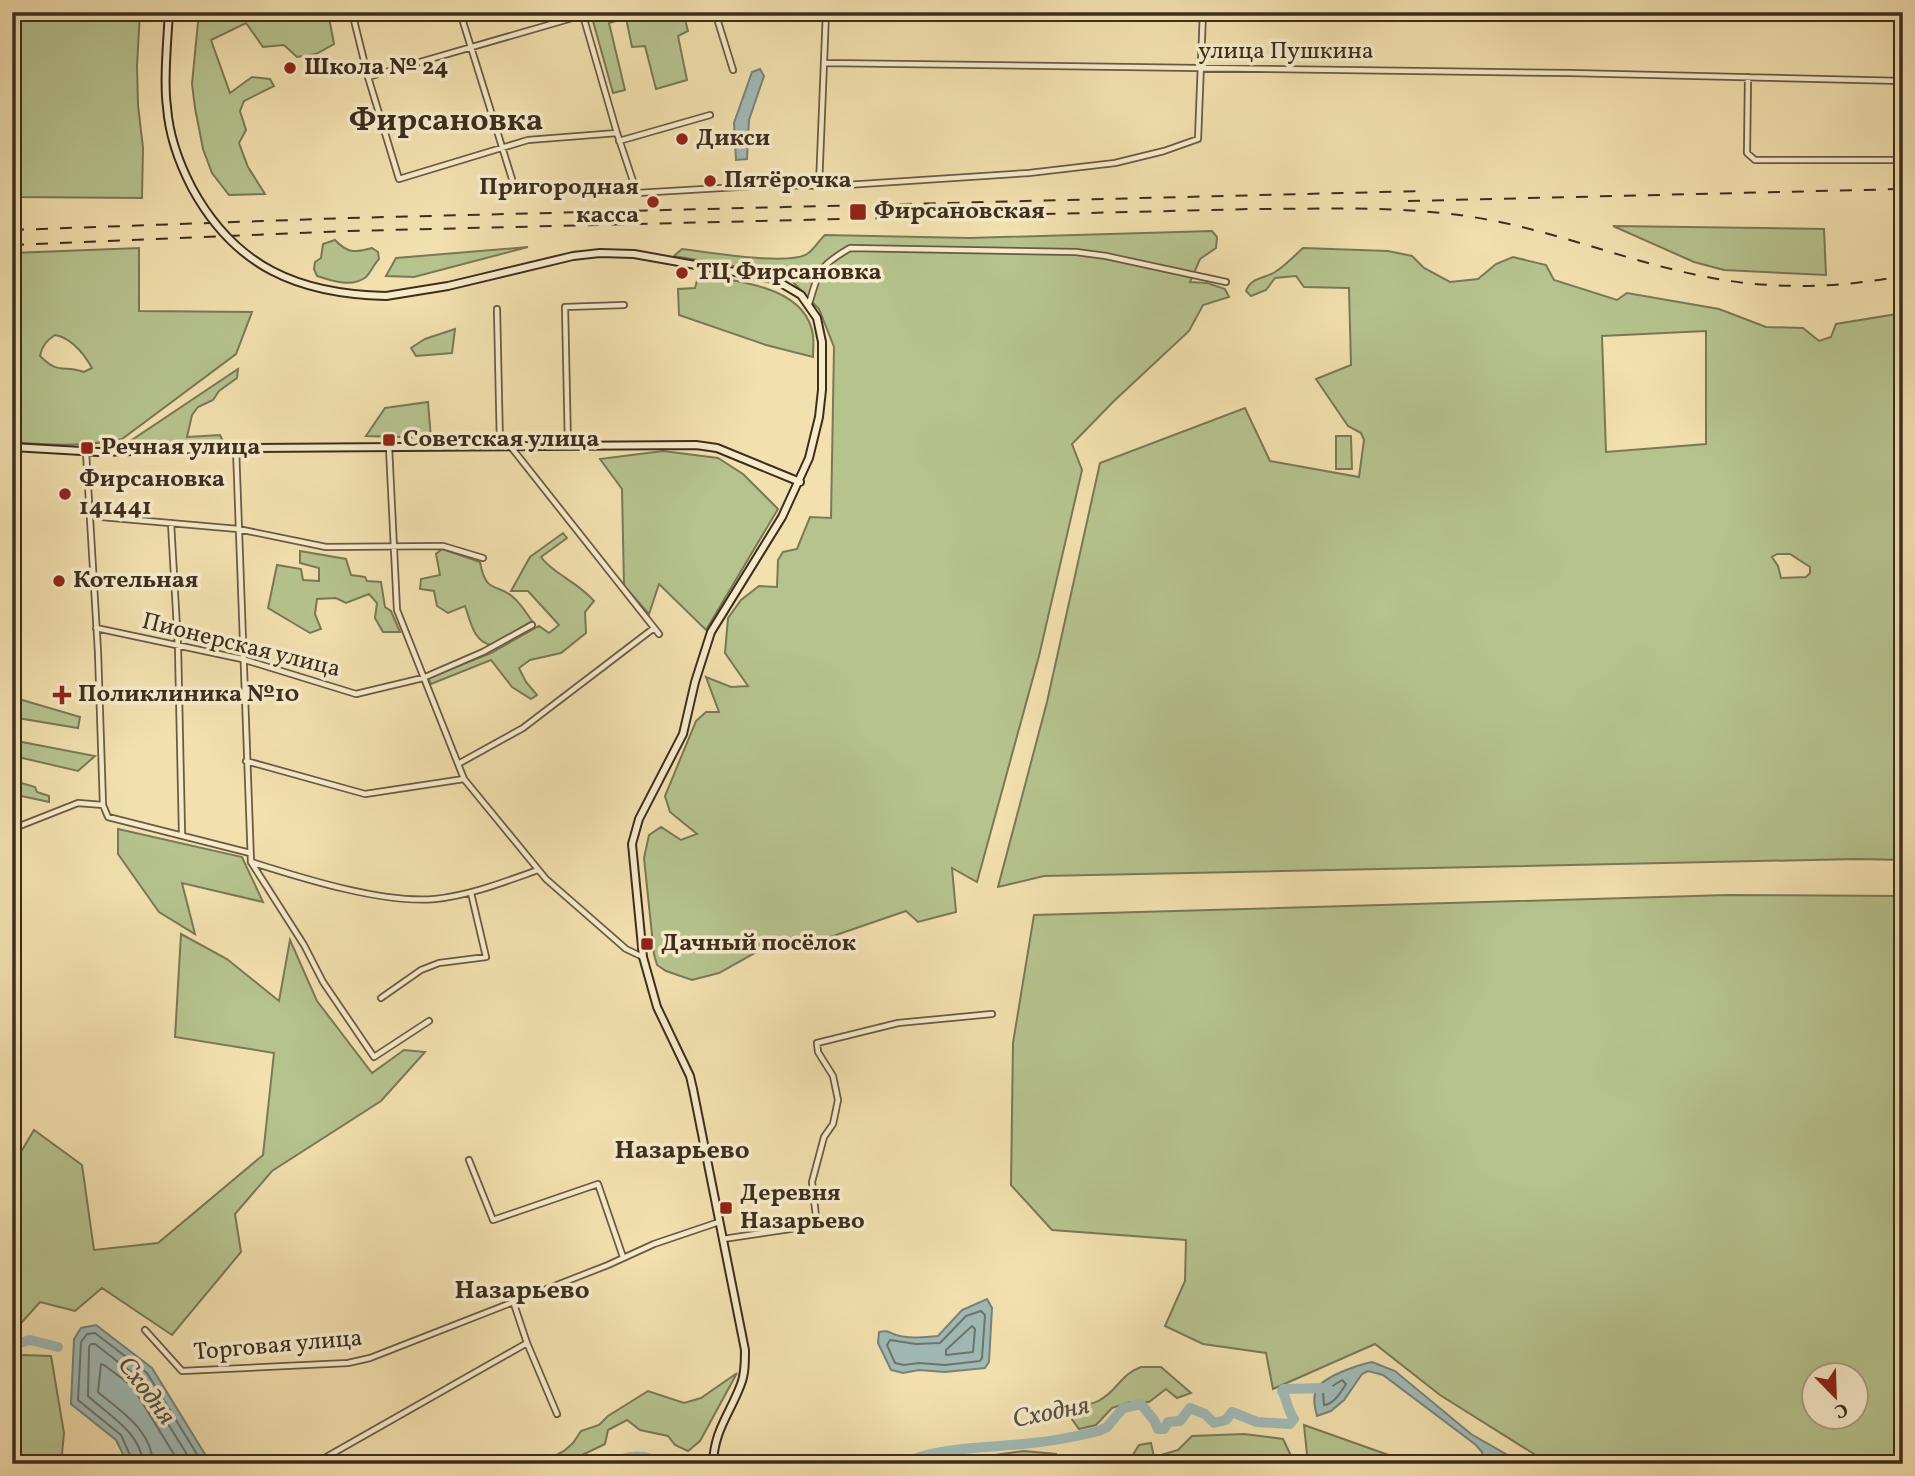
<svg xmlns="http://www.w3.org/2000/svg" width="1915" height="1476" viewBox="0 0 1915 1476" font-family="Vollkorn,serif">
<rect width="100%" height="100%" fill="#f2e0ae"/>
<filter id="stains"><feTurbulence type="fractalNoise" baseFrequency=".00286" numOctaves="4"/><feColorMatrix values="0 0 0 0 .2 0 0 0 0 .09 0 0 0 0 .02 0 0 0 .5 -.17"/></filter>
<radialGradient id="worn" r=".72"><stop offset=".6" stop-color="#630" stop-opacity="0"/><stop offset="1" stop-color="#630" stop-opacity=".3"/></radialGradient>
<!-- green -->
<path fill="#b6c38e" stroke="#7a7857" stroke-width="2" fill-rule="evenodd" d="M 12,12 L 140,12 L 137,66 L 138,105 L 143,148 L 142,198 L 12,197 Z
M 199,12 L 328,12 L 334,44 L 316,54 L 297,57 L 284,45 L 263,47 L 246,23 L 211,40 L 230,93 L 252,77 L 270,79 L 274,86 L 244,101 L 240,111 L 246,130 L 239,143 L 248,167 L 265,194 L 229,195 L 212,173 L 203,149 L 195,108 L 192,84 Z
M 626,12 L 683,12 L 688,31 L 678,36 L 687,80 L 656,89 L 645,46 L 632,47 L 626,18 L 609,23 L 625,90 L 613,93 L 593,21 Z
M 1613,226 L 1824,229 L 1826,275 L 1724,270 L 1694,262 Z
M 1212,231 L 1217,237 L 1216,248 L 1200,259 L 1190,282 L 1207,283 L 1225,289 L 1229,297 L 1203,305 L 1189,331 L 1114,401 L 1072,444 L 1082,470 L 1039,656 L 977,882 L 952,868 L 956,912 L 918,922 L 906,911 L 807,945 L 787,939 L 776,941 L 719,973 L 692,980 L 666,971 L 657,965 L 654,954 L 644,858 L 649,835 L 661,827 L 681,840 L 697,834 L 670,812 L 665,796 L 696,721 L 706,712 L 719,712 L 706,677 L 731,687 L 748,686 L 725,653 L 728,618 L 741,600 L 759,586 L 777,587 L 778,560 L 783,552 L 797,549 L 810,517 L 831,518 L 834,347 L 819,309 L 790,279 L 768,272 L 674,256 L 682,249 C 707,252 788,266 807,254 C 814,250 819,240 825,235 L 970,238 Z
M 335,240 C 347,253 355,253 372,248 L 378,252 L 379,259 C 374,264 371,272 366,277 C 352,288 332,281 317,276 L 314,269 L 315,262 L 321,258 L 323,244 Z
M 528,247 L 414,277 L 386,276 L 396,258 Z
M 139,248 L 139,311 L 252,312 L 236,354 L 122,439 C 85,447 49,445 12,442 L 12,253 ZM 55,335 C 72,338 84,354 92,368 L 84,372 C 63,364 60,376 40,356 C 42,346 46,341 55,335 Z
M 1303,248 L 1388,251 L 1412,256 L 1424,268 L 1450,282 L 1478,279 L 1496,264 L 1513,257 L 1546,265 L 1554,280 L 1617,300 L 1627,293 L 1719,309 L 1766,327 L 1803,328 L 1819,341 L 1831,337 L 1836,324 L 1903,313 L 1903,860 L 1857,859 L 1044,876 L 998,887 L 1047,702 L 1100,463 L 1245,408 L 1270,461 L 1359,477 L 1364,440 L 1361,433 L 1348,426 L 1316,379 L 1351,365 L 1349,288 L 1304,287 L 1296,276 L 1275,278 L 1266,290 L 1251,296 L 1246,291 C 1251,277 1264,279 1275,272 C 1285,266 1294,256 1303,248 ZM 1706,331 L 1706,444 L 1606,452 L 1602,336 ZM 1777,554 L 1790,554 L 1810,567 L 1810,573 L 1806,577 L 1781,578 L 1778,566 L 1772,557 Z
M 706,276 C 743,282 806,288 813,335 C 814,342 813,350 813,357 L 766,345 L 679,315 L 678,289 L 695,288 L 698,277 Z
M 455,329 L 452,353 L 416,356 L 411,348 L 425,339 Z
M 238,369 L 237,378 L 219,391 L 213,400 L 198,407 L 192,415 L 187,437 L 220,435 L 224,443 L 123,446 Z
M 428,402 L 431,438 L 366,436 L 385,408 Z
M 1336,436 L 1351,436 L 1352,469 L 1336,469 Z
M 663,451 L 718,458 L 743,474 L 778,509 L 706,630 L 659,584 L 649,614 L 624,586 L 622,489 L 600,459 Z
M 563,533 L 567,538 L 541,557 C 552,573 578,582 594,601 L 585,612 L 586,633 L 561,653 L 530,660 L 519,668 L 526,682 L 537,695 L 531,699 L 512,687 L 491,660 L 431,684 L 428,678 L 491,653 L 539,626 L 549,633 L 559,625 L 528,591 L 511,591 L 530,557 Z
M 442,549 L 480,562 C 486,596 498,582 514,598 C 521,604 527,614 532,621 L 491,645 C 473,641 471,622 465,606 L 448,613 L 437,606 L 434,591 L 420,589 L 421,579 L 440,575 L 436,554 Z
M 300,551 L 346,559 L 351,575 L 365,577 L 367,581 L 381,582 L 385,607 L 391,611 L 400,632 L 383,632 L 375,618 L 377,603 L 369,594 L 346,603 L 336,598 L 317,599 L 315,614 L 321,629 L 310,633 L 268,608 L 277,565 L 301,569 L 303,580 L 319,581 L 319,568 L 300,563 Z
M 12,697 L 80,717 L 78,728 L 17,718 L 14,736 L 17,741 L 95,756 L 78,771 L 18,757 L 14,773 L 18,782 L 35,787 L 37,792 L 49,796 L 49,802 L 12,794 Z
M 118,829 L 242,857 L 263,902 L 182,883 L 195,934 L 159,912 L 118,854 Z
M 1728,895 L 1903,896 L 1903,1464 L 1550,1464 L 1440,1395 L 1375,1344 L 1273,1389 L 1266,1353 L 1203,1344 L 1165,1326 L 1185,1281 L 1186,1240 L 1052,1230 L 1011,1185 L 1013,1043 L 1034,915 ZM 1814,1374 L 1856,1374 L 1856,1416 L 1814,1416 Z
M 181,934 L 227,959 L 279,1001 L 290,940 L 317,1001 L 372,1073 L 404,1050 L 425,1052 L 381,1101 L 272,1171 L 235,1214 L 241,1252 L 172,1335 L 102,1288 L 75,1311 L 40,1302 L 16,1329 L 12,1326 L 12,1167 L 34,1130 L 82,1165 L 94,1250 L 158,1243 L 263,1155 L 274,1053 L 175,1037 Z
M 23,1355 L 51,1356 L 64,1433 L 61,1464 L 12,1464 L 12,1357 Z
M 1141,1367 L 1161,1367 L 1191,1393 L 1177,1398 L 1166,1389 L 1149,1402 L 1129,1402 L 1112,1408 L 1096,1425 L 1079,1429 L 1071,1418 L 1077,1407 C 1084,1405 1094,1404 1100,1400 C 1118,1390 1121,1374 1141,1367 Z
M 737,1373 L 700,1441 L 688,1451 L 675,1445 L 668,1436 L 640,1430 L 627,1420 L 608,1430 L 605,1444 L 576,1458 L 576,1464 L 540,1464 L 564,1451 L 573,1443 L 581,1431 L 599,1425 L 608,1416 L 648,1391 L 684,1403 L 701,1398 Z
M 1304,1425 L 1411,1463 L 1410,1464 L 1308,1464 Z
M 1244,1434 L 1283,1439 L 1295,1464 L 1125,1464 L 1131,1458 L 1139,1445 L 1151,1443 L 1154,1457 L 1178,1450 L 1192,1436 Z
M 1024,1451 L 1056,1454 L 1063,1464 L 929,1464 Z"/>
<!-- water -->
<path fill="#a0bab6" stroke="#78827a" stroke-width="2" d="M 760,69 L 764,76 L 749,120 L 747,159 L 736,160 L 734,123 L 752,72 Z
M 987,1299 L 992,1308 L 989,1362 L 985,1368 L 945,1372 L 919,1370 L 903,1373 L 891,1370 L 878,1343 L 879,1332 C 887,1330 888,1332 896,1335 C 909,1339 924,1337 938,1336 L 962,1310 Z
M 96,1325 L 152,1368 L 211,1464 L 128,1464 L 116,1440 L 71,1404 L 74,1339 L 81,1328 Z
M 1372,1362 L 1395,1371 L 1471,1434 L 1523,1464 L 1484,1464 L 1482,1452 L 1476,1445 L 1383,1375 L 1368,1371 L 1362,1374 L 1344,1400 L 1331,1411 L 1317,1416 C 1315,1408 1312,1397 1317,1389 C 1324,1376 1358,1365 1372,1362 Z"/>
<g fill="none" stroke-linecap="round" stroke-linejoin="round">
<!-- shore -->
<path stroke="#6e746b" stroke-width="2" d="M 981,1311 L 985,1315 L 982,1358 L 980,1361 L 945,1365 L 919,1363 L 904,1365 L 895,1363 L 887,1345 L 890,1340 L 916,1344 L 940,1343 L 966,1316 Z
M 972,1326 L 975,1329 L 973,1352 L 946,1355 L 946,1350 Z
M 1342,1380 L 1346,1384 C 1341,1392 1334,1404 1324,1405 L 1323,1392 Z
M 134,1464 L 121,1435 L 78,1400 L 81,1342 L 87,1334 L 95,1333 L 147,1373 L 203,1464
M 143,1464 C 141,1432 108,1415 88,1396 L 89,1347 L 91,1344 L 95,1344 L 140,1379 L 193,1464
M 153,1464 C 152,1430 121,1412 98,1392 L 101,1364 L 104,1365 L 132,1386 L 180,1464"/>
<!-- river -->
<path stroke="#a0bab6" stroke-width="10" d="M 12,1260 L 12,1266
M 12,1345 L 30,1340 L 58,1347
M 615,1464 C 624,1455 648,1453 657,1464
M 904,1464 C 928,1448 993,1447 1023,1444 C 1049,1442 1074,1437 1099,1431 L 1107,1427 L 1123,1408 L 1141,1404 L 1154,1420 L 1158,1429 L 1164,1429 L 1168,1422 L 1180,1421 L 1190,1408 L 1205,1414 L 1214,1423 L 1226,1420 L 1232,1412 L 1257,1422 L 1290,1424 L 1294,1419 C 1287,1410 1288,1401 1282,1391 L 1283,1389 L 1328,1388"/>
<!-- street casing -->
<g stroke="#6a5a44" stroke-width="8">
<path id="street" d="M 352,12 L 368,77 L 399,179 L 528,140 L 617,133
M 460,12 L 512,179
M 582,12 L 617,133 L 637,193 L 773,185 L 831,186 L 1029,173 L 1115,163 L 1164,151 L 1198,139 L 1203,12
M 715,12 L 733,70
M 824,63 L 1570,73 L 1903,81
M 368,77 L 593,12
M 1748,77 L 1747,153 L 1755,160 L 1903,160
M 619,141 L 710,115
M 819,186 L 826,12
M 809,304 C 819,270 819,266 850,248 L 1076,252 L 1106,256 L 1226,282
M 497,309 L 500,446
M 568,446 L 565,307 L 624,305
M 389,447 L 397,610 L 464,779 L 546,879 L 626,949 L 643,957
M 511,447 L 659,634
M 236,448 L 251,862 L 304,945 L 323,982 L 374,1057 L 429,1021
M 90,516 L 238,529 L 326,547 L 443,546 L 483,558
M 171,523 L 178,646 L 182,834
M 96,628 L 242,659 L 356,694 L 423,678 L 483,652 L 532,625
M 246,761 L 365,794 L 464,779
M 458,764 L 523,728 L 654,628
M 103,805 L 108,817 L 250,853
M 12,829 L 78,803 L 103,805 L 98,652 L 86,452
M 251,862 C 302,878 383,904 435,899 C 471,895 504,882 538,870
M 381,998 L 421,970 L 439,963 L 486,957 L 471,893
M 469,1160 L 493,1220 L 598,1184 L 623,1257
M 723,1239 L 817,1225 L 812,1182 L 824,1137 L 833,1124 L 838,1100 L 833,1076 L 818,1052 L 817,1043 L 898,1023 L 992,1014
M 513,1301 L 527,1343 L 557,1414
M 145,1330 L 182,1371 L 348,1363 L 370,1358 L 608,1265 L 654,1244 L 719,1222
M 314,1464 L 527,1343"/>
</g>
<!-- secondary casing -->
<g stroke="#3d2d20" stroke-width="10">
<path id="secondary" d="M 167,43 L 169,12
M 386,296 L 448,286 L 573,256 L 600,253 L 634,254 L 774,279 L 801,295 L 817,318 L 822,342 L 822,390 L 819,417 L 809,458 L 782,517 L 711,632 L 695,682 L 683,734 L 639,819 L 632,844 L 643,957 L 657,1007 L 690,1076 L 693,1089 L 745,1350 C 745,1362 745,1374 741,1384 C 730,1414 714,1430 713,1464
M 12,447 L 99,452 L 236,448 L 696,445 L 717,448 L 800,482"/>
</g>
<!-- street -->
<use href="#street" stroke="#f7ebca" stroke-width="4.5"/>
<!-- secondary -->
<use href="#secondary" stroke="#f7ebca" stroke-width="6"/>
<!-- rail -->
<path stroke="#3d2d20" stroke-width="2" stroke-dasharray="12 12" stroke-linecap="butt" d="M 1408,201 L 1903,189
M 12,230 L 348,218 L 1423,191
M 12,245 L 349,231 L 1251,209 C 1331,209 1411,205 1490,220 C 1564,234 1633,263 1707,277 C 1772,290 1838,288 1903,276"/>
<!-- secondary-bridge casing -->
<g stroke="#3d2d20" stroke-width="10" stroke-linecap="butt">
<path id="secondary-bridge" d="M 167,43 C 166,64 164,86 167,107 C 169,135 179,163 192,188 C 235,267 298,294 386,296"/>
</g>
<!-- secondary-bridge -->
<use href="#secondary-bridge" stroke="#f7ebca" stroke-width="6"/>
</g>
<!-- markers -->
<g fill="#8f2418" stroke="#f7ebca" stroke-width="2.5">
<circle cx="290" cy="68" r="7"/>
<circle cx="682" cy="139" r="7"/>
<circle cx="710" cy="181" r="7"/>
<circle cx="653" cy="202" r="7"/>
<rect x="849" y="203" width="18" height="18" rx="3.5"/>
<circle cx="682" cy="273" r="7"/>
<rect x="382" y="433" width="14" height="14" rx="3.5"/>
<rect x="80" y="441" width="14" height="14" rx="3.5"/>
<circle cx="65" cy="494" r="7"/>
<circle cx="59" cy="581" r="7"/>
<path d="M58.5 684.5h7v7h7v7h-7v7h-7v-7h-7v-7h7z"/>
<rect x="640" y="937" width="14" height="14" rx="3.5"/>
<rect x="719" y="1201" width="14" height="14" rx="3.5"/>
</g>
<g text-anchor="middle" dominant-baseline="central" stroke-width="7" stroke-linejoin="round" paint-order="stroke">
<!-- street labels -->
<g font-size="24" fill="#3d2d20" stroke="#f7ebca">
<text x="1286" y="52">улица Пушкина</text>
<text transform="translate(241 646) rotate(14)">Пионерская улица</text>
<text transform="translate(278 1346) rotate(-5)">Торговая улица</text>
</g>
<!-- poi labels -->
<g font-size="24" font-weight="bold" fill="#3d2d20" stroke="#f7ebca" text-anchor="start">
<text x="304" y="68">Школа № 24</text>
<text x="696" y="139">Дикси</text>
<text x="724" y="181">Пятёрочка</text>
<text x="639" y="188" text-anchor="end">Пригородная<tspan x="639" dy="28">касса</tspan></text>
<text x="874" y="212">Фирсановская</text>
<text x="696" y="273">ТЦ Фирсановка</text>
<text x="403" y="440">Советская улица</text>
<text x="101" y="448">Речная улица</text>
<text x="79" y="480">Фирсановка<tspan x="79" dy="28">141441</tspan></text>
<text x="73" y="581">Котельная</text>
<text x="78" y="695">Поликлиника №10</text>
<text x="661" y="944">Дачный посёлок</text>
<text x="740" y="1194">Деревня<tspan x="740" dy="28">Назарьево</tspan></text>
</g>
<!-- neighbourhood labels -->
<g font-size="26" font-weight="bold" fill="#3d2d20" stroke="#f7ebca">
<text x="682" y="1151">Назарьево</text>
<text x="522" y="1291">Назарьево</text>
</g>
<!-- water labels -->
<g font-size="26" font-style="italic" fill="#565046" stroke="#f7ebca">
<text transform="translate(146 1391) rotate(53)">Сходня</text>
<text transform="translate(1051 1413) rotate(-11)">Сходня</text>
</g>
<!-- district labels -->
<g font-size="32" font-weight="bold" fill="#3d2d20" stroke="#f7ebca">
<text x="446" y="122">Фирсановка</text>
</g>
</g>
<!-- margin -->
<rect width="1915" height="1476" fill="none" stroke="#f2e0ae" stroke-width="42"/>
<rect x="14" y="14" width="1887" height="1448" fill="none" stroke="#3d2d20" stroke-width="3.5"/>
<rect x="21" y="21" width="1873" height="1434" fill="none" stroke="#3d2d20" stroke-width="2"/>
<!-- north arrow -->
<g transform="translate(1835 1396) rotate(157)"><circle r="33" fill="#f7ebca" stroke="#ad9f86" stroke-width="2"/>
<path d="M0-5L12 26L0 18L-12 26Z" fill="#8f2418"/>
<text y="-10" font-size="19" font-weight="bold" text-anchor="middle" fill="#3d2d20">С</text>
</g>
<rect width="100%" height="100%" filter="url(#stains)"/>
<rect width="100%" height="100%" fill="url(#worn)"/>
</svg>
